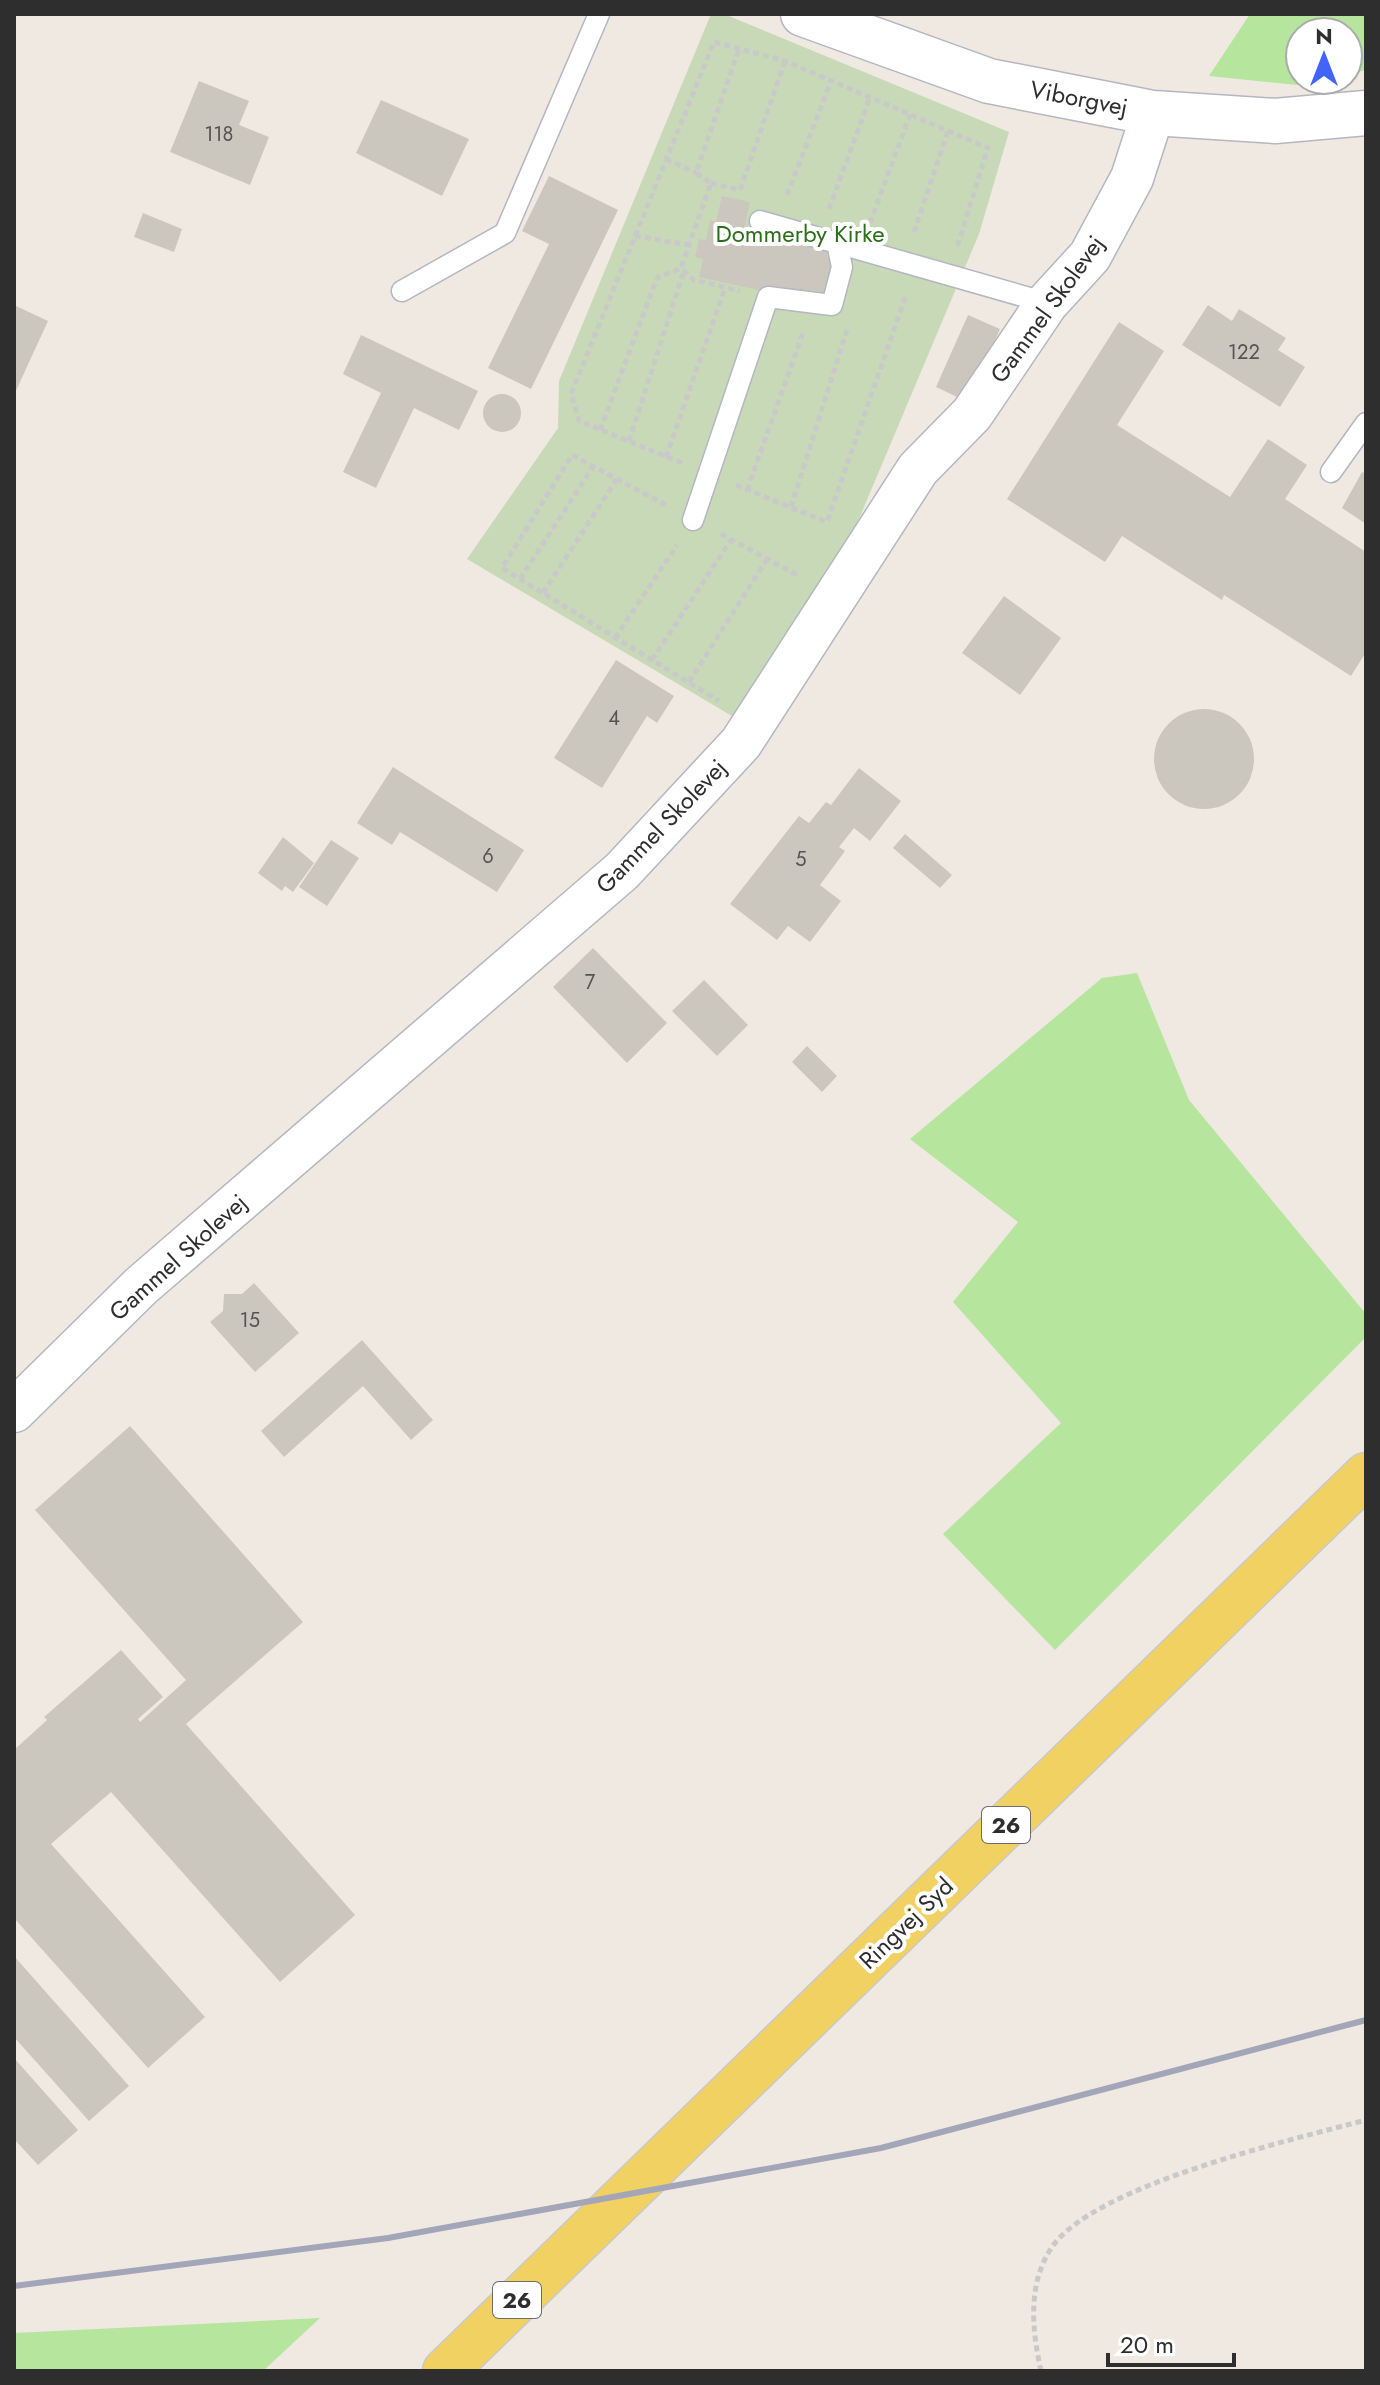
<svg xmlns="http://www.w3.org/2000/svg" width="1380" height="2385" viewBox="0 0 1380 2385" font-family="Jost,sans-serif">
<rect width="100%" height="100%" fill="#efe9e1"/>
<!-- green -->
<path fill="#b6e59e" d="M 1250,14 L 1366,14 L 1366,70 L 1348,74 L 1348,32 L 1300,32 L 1300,80 L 1320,80 L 1297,85 L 1209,76 Z
M 1137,973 L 1189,1100 L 1366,1314 L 1366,1337 L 1055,1650 L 943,1534 L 1061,1423 L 953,1302 L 1018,1222 L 910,1139 L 1102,978 Z
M 320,2318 L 263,2371 L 14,2371 L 14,2333 Z"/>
<!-- cemetery -->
<path fill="#c8d9b8" d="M 711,14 L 724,14 L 1009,132 L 979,234 L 848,545 L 737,719 L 467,559 L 558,428 L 559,381 Z"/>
<!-- building -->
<path fill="#cbc7bf" d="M 199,81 L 249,101 L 239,125 L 269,137 L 250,185 L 170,152 Z
M 381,100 L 469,139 L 442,196 L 356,153 Z
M 549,176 L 618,210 L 531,389 L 488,368 L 549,244 L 522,231 Z
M 722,196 L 750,202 L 744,229 L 829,248 L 827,257 L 837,259 L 829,294 L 813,290 L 812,296 L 778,288 L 777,294 L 699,277 L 703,259 L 695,257 L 699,239 L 706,240 L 710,220 L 716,222 Z
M 143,213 L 182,229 L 174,252 L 134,237 Z
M 14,305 L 48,321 L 14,395 Z
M 1208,305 L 1232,321 L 1239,309 L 1286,338 L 1278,350 L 1305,367 L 1280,407 L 1182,345 Z
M 968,315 L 1000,329 L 968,402 L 936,387 Z
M 1119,322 L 1164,351 L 1117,425 L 1230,497 L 1268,439 L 1307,465 L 1285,499 L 1366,552 L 1366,652 L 1351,676 L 1224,595 L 1222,600 L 1122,536 L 1105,562 L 1007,499 Z
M 361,335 L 478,391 L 459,430 L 414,408 L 376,488 L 343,472 L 381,393 L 343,374 Z
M483 413a19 19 0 1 1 38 0a19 19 0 1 1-38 0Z
M 1362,472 L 1366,474 L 1366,524 L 1342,508 Z
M 1004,596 L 1061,638 L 1020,695 L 962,653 Z
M 616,660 L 674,696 L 657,723 L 647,716 L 602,788 L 554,758 Z
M1154 759a50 50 0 1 1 100 0a50 50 0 1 1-100 0Z
M 393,767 L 524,850 L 497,892 L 400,832 L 392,845 L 357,823 Z
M 859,768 L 901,801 L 870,841 L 854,828 L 839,847 L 845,851 L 820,885 L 841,901 L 810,942 L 788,926 L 777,940 L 730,904 L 799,816 L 809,823 L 826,802 L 831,805 Z
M 905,834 L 952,875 L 940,888 L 893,848 Z
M 283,837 L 314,863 L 293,892 L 285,886 L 282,891 L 258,873 Z
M 331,840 L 359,858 L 327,906 L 299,887 Z
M 593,948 L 667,1023 L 627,1063 L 553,987 Z
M 704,980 L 748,1025 L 717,1056 L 672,1011 Z
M 807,1046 L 837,1076 L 822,1092 L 792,1062 Z
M 254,1283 L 299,1333 L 255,1372 L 210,1322 L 223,1311 L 224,1294 L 242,1294 Z
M 362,1340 L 433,1420 L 411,1440 L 363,1386 L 284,1457 L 261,1431 Z
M 130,1426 L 303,1622 L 186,1724 L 355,1915 L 280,1982 L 111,1792 L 51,1844 L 205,2017 L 148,2068 L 14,1918 L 14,1750 L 47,1720 L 44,1717 L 121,1650 L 163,1697 L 138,1719 L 140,1722 L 186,1680 L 35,1510 Z
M 14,1956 L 129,2086 L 89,2121 L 14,2037 Z
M 14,2058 L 78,2130 L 38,2165 L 14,2139 Z"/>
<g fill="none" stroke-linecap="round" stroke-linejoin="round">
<!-- lane casing -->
<g stroke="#b4b7c1" stroke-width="23">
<path id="lane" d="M 760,221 L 1047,303
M 402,291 L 505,233 L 599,14
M 1331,472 L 1366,423
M 693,520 L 768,297 L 832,305 L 842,267 L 837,243"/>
</g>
<!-- street casing -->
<g stroke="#b4b7c1" stroke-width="45">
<path id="street" d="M 14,1411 L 141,1286 L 622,871 L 741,743 L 918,469 L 972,414 L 1047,303 L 1090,256 L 1132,178 L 1153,113"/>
</g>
<!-- secondary casing -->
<g stroke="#b4b7c1" stroke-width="47">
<path id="secondary" d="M 803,14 L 989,81 L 1153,113 L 1275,121 L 1366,113"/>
</g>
<!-- primary casing -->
<g stroke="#c9c9c9" stroke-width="47">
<path id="primary" d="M 445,2371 L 1366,1475"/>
</g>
<!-- path -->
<path stroke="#c9c9c9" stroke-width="5" stroke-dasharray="6 4" stroke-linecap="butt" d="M 666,159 L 696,173
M 711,183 L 740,190 L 785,61
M 787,195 L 831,81
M 829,209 L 870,97
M 870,223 L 910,115
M 914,232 L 948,131
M 635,236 L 689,245
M 683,270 L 694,280 L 740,291
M 600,430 L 657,278 L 681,268 L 711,183 L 696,173 L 739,49
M 629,441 L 684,271
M 666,457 L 725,288
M 682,463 L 579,421 L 571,394 L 714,42 L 785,61 L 988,148 L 957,247
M 736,485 L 827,522 L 906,295
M 747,490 L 804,330
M 666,505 L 572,455 L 502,568 L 719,701
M 791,507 L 847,330
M 721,534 L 799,576
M 520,579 L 593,467
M 543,593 L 617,479
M 615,638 L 677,545
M 652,660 L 731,540
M 689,682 L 767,559
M 1041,2371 C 1032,2330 1027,2284 1052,2247 C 1095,2185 1291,2140 1366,2120"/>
<!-- lane -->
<use href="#lane" stroke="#fff" stroke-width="20"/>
<!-- street -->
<use href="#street" stroke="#fff" stroke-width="42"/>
<!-- secondary -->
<use href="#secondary" stroke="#fff" stroke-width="44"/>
<!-- primary -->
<use href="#primary" stroke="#f2d163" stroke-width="44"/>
<!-- rail -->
<path stroke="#a3a6b8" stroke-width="6" d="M 14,2286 L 388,2238 L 881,2148 L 1366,2020"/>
</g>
<g text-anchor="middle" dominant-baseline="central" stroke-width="8" stroke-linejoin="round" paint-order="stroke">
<!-- number labels -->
<g font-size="20" fill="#555452">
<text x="219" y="134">118</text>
<text x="1244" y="352">122</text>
<text x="614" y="718">4</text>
<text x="488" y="856">6</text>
<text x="801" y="859">5</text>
<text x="590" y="982">7</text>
<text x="250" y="1320">15</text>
</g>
<!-- shield labels -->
<g fill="#fff" stroke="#6d6d6d" stroke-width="2">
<rect x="982" y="1807" width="48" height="36" rx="6"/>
<rect x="493" y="2282" width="48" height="36" rx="6"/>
</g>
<g font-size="22" font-weight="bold" fill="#2e2e2e">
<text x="1006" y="1825">26</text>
<text x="517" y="2300">26</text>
</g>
<!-- street labels -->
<g font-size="24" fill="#2e2e2e" stroke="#fff">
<text transform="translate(1079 98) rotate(11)">Viborgvej</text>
<text transform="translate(1047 309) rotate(-54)">Gammel Skolevej</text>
<text transform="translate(661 826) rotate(-46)">Gammel Skolevej</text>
<text transform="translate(178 1257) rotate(-42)">Gammel Skolevej</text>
<text transform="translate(906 1923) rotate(-44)">Ringvej Syd</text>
</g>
<!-- park labels -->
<g font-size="24" fill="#2c6e1b" stroke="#fff">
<text x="800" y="233">Dommerby Kirke</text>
</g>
</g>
<!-- border -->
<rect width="1380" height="2385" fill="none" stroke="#2e2e2e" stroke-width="32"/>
<!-- north arrow -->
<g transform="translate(1324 56)"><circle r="38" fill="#ffffff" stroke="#ababab" stroke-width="2"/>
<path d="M0-6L14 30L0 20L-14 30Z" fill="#4264fb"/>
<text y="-12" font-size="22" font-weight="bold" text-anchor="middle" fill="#2e2e2e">N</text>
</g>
<!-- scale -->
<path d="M1108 2353v12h126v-12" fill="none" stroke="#2e2e2e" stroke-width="4"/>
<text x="1120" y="2353" font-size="24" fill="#2e2e2e" stroke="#ffffff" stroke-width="6" paint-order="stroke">20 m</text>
</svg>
